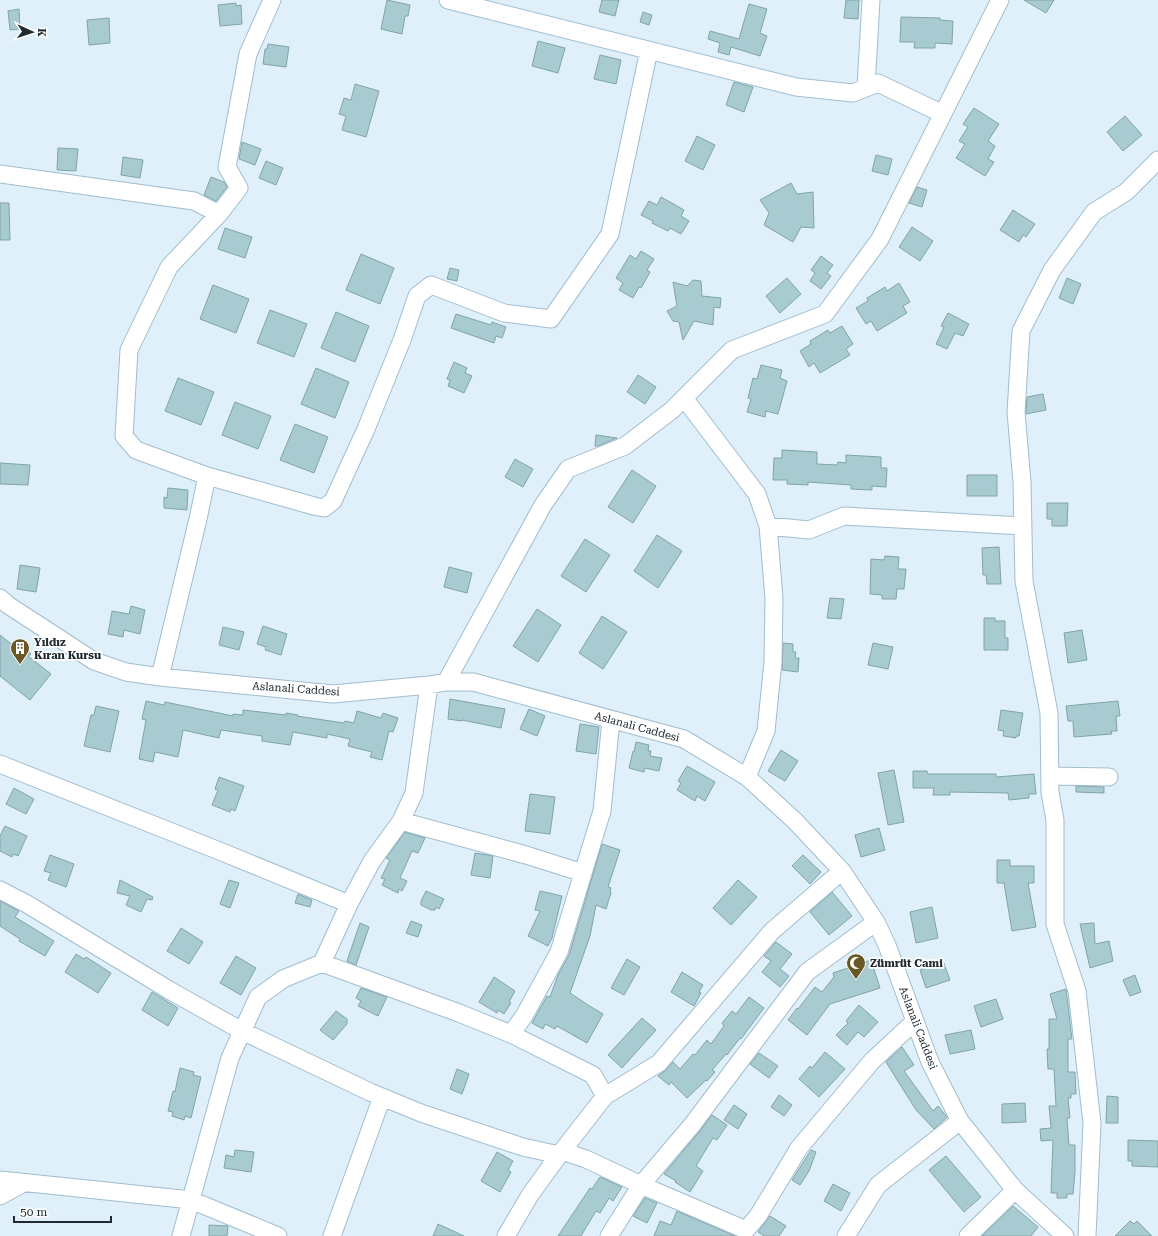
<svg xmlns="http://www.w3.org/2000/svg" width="1158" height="1236" viewBox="0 0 1158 1236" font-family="'Roboto Serif',serif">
<rect width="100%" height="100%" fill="#dff0fb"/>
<!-- building -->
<path fill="#a7cbd0" stroke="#80a4a8" d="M 387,0 L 410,5 L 408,16 L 405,16 L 402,34 L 381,29 Z
M 602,0 L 619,0 L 615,16 L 599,12 Z
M 846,0 L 859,0 L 858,19 L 844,18 Z
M 1024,0 L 1054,0 L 1046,13 Z
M 236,3 L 236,6 L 241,5 L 242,24 L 220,26 L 218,5 Z
M 749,4 L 767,9 L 760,33 L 767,36 L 760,56 L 731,47 L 729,55 L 718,52 L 720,43 L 708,39 L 710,31 L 739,39 Z
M 19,9 L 20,29 L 10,30 L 8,11 Z
M 643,12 L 652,15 L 649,25 L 640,22 Z
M 901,17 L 940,18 L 940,20 L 953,21 L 952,44 L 935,43 L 935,48 L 914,48 L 915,42 L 900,42 Z
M 109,18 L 110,43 L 89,45 L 87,20 Z
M 538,41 L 565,48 L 558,73 L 532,66 Z
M 268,44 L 289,47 L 286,67 L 263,64 L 265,49 L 267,49 Z
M 600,55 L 621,60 L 616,84 L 594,79 Z
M 734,82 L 753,87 L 744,112 L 726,105 Z
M 355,84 L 379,91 L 366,137 L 342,130 L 346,116 L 339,114 L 344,98 L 351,100 Z
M 974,108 L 999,124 L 988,141 L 995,146 L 988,159 L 994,162 L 985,176 L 956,158 L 965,144 L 959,141 L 968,127 L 963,124 Z
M 1125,116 L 1142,135 L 1123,151 L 1107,132 Z
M 697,136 L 715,145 L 703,170 L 685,161 Z
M 242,142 L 261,149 L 255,165 L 239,159 Z
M 58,148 L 78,149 L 76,171 L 57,170 Z
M 876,155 L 892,159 L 888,175 L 872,171 Z
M 123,157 L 143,160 L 140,178 L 121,175 Z
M 266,161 L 283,168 L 276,185 L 259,178 Z
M 211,177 L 224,182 L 227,187 L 216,201 L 204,195 Z
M 791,183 L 797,194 L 813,192 L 814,228 L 801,227 L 793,242 L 764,225 L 769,213 L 760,200 Z
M 917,187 L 927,190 L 922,207 L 909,203 Z
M 661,197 L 684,210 L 681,216 L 689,221 L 681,234 L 670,228 L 668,231 L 652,223 L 653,221 L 641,215 L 649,201 L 657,205 Z
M 0,203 L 9,203 L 10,240 L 0,240 Z
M 1013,210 L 1035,224 L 1026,237 L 1023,235 L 1019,242 L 1000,230 Z
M 912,227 L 933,241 L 920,261 L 899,247 Z
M 225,228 L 252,237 L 245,258 L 218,249 Z
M 641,251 L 654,259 L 647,270 L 650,272 L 641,288 L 639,287 L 633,298 L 619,290 L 623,283 L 616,278 L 630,255 L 636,259 Z
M 361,254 L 394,268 L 380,304 L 346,290 Z
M 821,256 L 833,265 L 827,273 L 831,276 L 821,289 L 810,281 L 815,273 L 811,270 Z
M 450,268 L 459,270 L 457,281 L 447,279 Z
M 787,278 L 801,294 L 780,313 L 766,296 Z
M 1067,278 L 1081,284 L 1073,304 L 1059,298 Z
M 693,280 L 701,281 L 702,296 L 721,298 L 720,308 L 714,307 L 713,325 L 694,321 L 683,340 L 679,322 L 673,321 L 667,311 L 677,306 L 673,282 L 687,286 Z
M 899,283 L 910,302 L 903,306 L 907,313 L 877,331 L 871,321 L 866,324 L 856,308 L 868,301 L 867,298 L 885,287 L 887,291 Z
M 213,285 L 249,299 L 236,333 L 200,319 Z
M 270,310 L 307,324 L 294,357 L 257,343 Z
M 336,312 L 369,326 L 355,362 L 321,348 Z
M 948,313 L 969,324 L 963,336 L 955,333 L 947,349 L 936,344 L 944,327 L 941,326 Z
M 456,314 L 491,325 L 492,322 L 506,327 L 502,338 L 496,336 L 494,343 L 451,328 Z
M 842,326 L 853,344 L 846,349 L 850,355 L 820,373 L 814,363 L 809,367 L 800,351 L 811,344 L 810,341 L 828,330 L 830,333 Z
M 454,362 L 467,368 L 465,373 L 472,376 L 464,393 L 448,386 L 450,380 L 447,379 Z
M 761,365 L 782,370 L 780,378 L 787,381 L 778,414 L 766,411 L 765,417 L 747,412 L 751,399 L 748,398 L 753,378 L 757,379 Z
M 316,368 L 349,382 L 335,418 L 301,404 Z
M 638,375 L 656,387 L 645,404 L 627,392 Z
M 178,378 L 214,392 L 201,425 L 165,411 Z
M 1043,394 L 1046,410 L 1026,414 L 1027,397 Z
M 235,402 L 271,416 L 258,449 L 222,435 Z
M 295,424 L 328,437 L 314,473 L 280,460 Z
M 596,435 L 617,438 L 598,446 L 595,446 Z
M 782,450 L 817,452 L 817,464 L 837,465 L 838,462 L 846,463 L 846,455 L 881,457 L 881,468 L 887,468 L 886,487 L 872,486 L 872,490 L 851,489 L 851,485 L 808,482 L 808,485 L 787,484 L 787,480 L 773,480 L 774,458 L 782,458 Z
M 515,459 L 533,469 L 523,487 L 505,477 Z
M 0,463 L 30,465 L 28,485 L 0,484 Z
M 632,470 L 656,486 L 633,523 L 608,507 Z
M 967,475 L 997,475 L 997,496 L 967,496 Z
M 168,488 L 188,490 L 187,510 L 164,508 L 164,497 L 167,498 Z
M 1047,503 L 1068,503 L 1067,526 L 1052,526 L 1052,519 L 1047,519 Z
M 657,535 L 682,551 L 658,588 L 634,571 Z
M 585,539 L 610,555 L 586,592 L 561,576 Z
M 999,547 L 1001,584 L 987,584 L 986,575 L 983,575 L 982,548 Z
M 885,556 L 899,557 L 898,569 L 906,569 L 904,589 L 897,589 L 896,599 L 882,599 L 882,595 L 870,594 L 871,559 L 884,560 Z
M 20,565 L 40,568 L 36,592 L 17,589 Z
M 449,567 L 472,573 L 467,593 L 444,587 Z
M 830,598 L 844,599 L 841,619 L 827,618 Z
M 131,606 L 145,610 L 140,634 L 124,630 L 123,637 L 108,634 L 112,611 L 129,614 Z
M 537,609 L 561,625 L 538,662 L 513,646 Z
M 602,616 L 627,632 L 603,669 L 579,653 Z
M 984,618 L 995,618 L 995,621 L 1005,621 L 1005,638 L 1008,638 L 1008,650 L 984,650 Z
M 263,626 L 287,634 L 281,655 L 265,650 L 266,647 L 257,644 Z
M 223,627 L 244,632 L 239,650 L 219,645 Z
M 1082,630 L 1087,660 L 1068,663 L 1064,633 Z
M 0,635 L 20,651 L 23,647 L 31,654 L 28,656 L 51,674 L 30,700 L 0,676 Z
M 783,643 L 793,644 L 793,652 L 796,652 L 795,658 L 799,658 L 798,672 L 782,670 Z
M 873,643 L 893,647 L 888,669 L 868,665 Z
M 450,699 L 505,709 L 501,728 L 462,720 L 462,721 L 448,719 Z
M 146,701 L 164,705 L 165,702 L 233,716 L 233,714 L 243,715 L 243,710 L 286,715 L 286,713 L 298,715 L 297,716 L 344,723 L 345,721 L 354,723 L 357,711 L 381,718 L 383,713 L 398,718 L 393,732 L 389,731 L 382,760 L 370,757 L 372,752 L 348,746 L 350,739 L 327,734 L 327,738 L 293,732 L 290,745 L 262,741 L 262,736 L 221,730 L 219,738 L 183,730 L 178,757 L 155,752 L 153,762 L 139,759 L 146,720 L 142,719 Z
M 1118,701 L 1120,716 L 1116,716 L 1117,731 L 1111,731 L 1112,734 L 1074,737 L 1073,721 L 1068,721 L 1066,706 Z
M 96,706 L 119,711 L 110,752 L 84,746 L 91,715 L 94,715 Z
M 529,709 L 545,716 L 537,736 L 520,729 Z
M 1001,710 L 1023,713 L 1019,736 L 1016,736 L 1016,738 L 1003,736 L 1004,731 L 998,730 Z
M 580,724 L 599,727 L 596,754 L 576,751 Z
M 636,742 L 649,745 L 648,751 L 651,751 L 650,756 L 662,758 L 659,771 L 645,768 L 644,772 L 629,768 L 633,751 L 634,752 Z
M 781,750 L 798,761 L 785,781 L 768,771 Z
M 687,766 L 715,782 L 705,801 L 697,796 L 695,801 L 677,790 L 681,783 L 678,781 Z
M 894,770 L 904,822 L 888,825 L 878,773 Z
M 913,771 L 927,771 L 928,774 L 996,774 L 996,777 L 1034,774 L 1036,794 L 1029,794 L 1029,798 L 1009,800 L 1008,793 L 950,792 L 950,795 L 933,795 L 934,788 L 913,788 Z
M 219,777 L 244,786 L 235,811 L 231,809 L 230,812 L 212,805 L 218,790 L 215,789 Z
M 1076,786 L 1104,787 L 1104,793 L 1076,792 Z
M 14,788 L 34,799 L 26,814 L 6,804 Z
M 530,794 L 555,797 L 550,834 L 525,831 Z
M 5,826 L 27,836 L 18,856 L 13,854 L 12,857 L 0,851 L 0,836 Z
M 879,828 L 885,850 L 861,857 L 855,835 Z
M 405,832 L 425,838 L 418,853 L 412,851 L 400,878 L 407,881 L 402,891 L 399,889 L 398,893 L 382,885 L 385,879 L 381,878 L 390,860 L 386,858 Z
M 602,844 L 620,850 L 608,887 L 611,888 L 610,892 L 611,893 L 606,909 L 596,905 L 590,936 L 570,993 L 588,1005 L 603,1014 L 587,1043 L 557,1026 L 555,1029 L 545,1024 L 543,1029 L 532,1023 L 547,996 L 550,997 L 558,975 L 569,955 Z
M 475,853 L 493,856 L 490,878 L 471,875 Z
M 50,855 L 74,864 L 66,887 L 48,880 L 51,873 L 44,871 Z
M 803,855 L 821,872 L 810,884 L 792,866 Z
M 997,860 L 1010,860 L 1010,866 L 1034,866 L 1034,883 L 1028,883 L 1036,927 L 1012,931 L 1004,883 L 997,883 Z
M 120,880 L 153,897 L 152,900 L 147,899 L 141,912 L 126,905 L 130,896 L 117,893 Z
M 229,880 L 239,883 L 230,908 L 220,904 Z
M 738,880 L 757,897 L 731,925 L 713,908 Z
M 426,891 L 444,899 L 439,909 L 436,907 L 435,910 L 431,910 L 421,905 L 421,901 Z
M 540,891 L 562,896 L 552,938 L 548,946 L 528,936 L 540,911 L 535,910 Z
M 832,892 L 852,916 L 829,935 L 810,912 Z
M 298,894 L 312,900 L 310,907 L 295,903 Z
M 0,901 L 19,911 L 15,917 L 54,941 L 45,956 L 19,941 L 20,939 L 0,926 Z
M 932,907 L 938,938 L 916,943 L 910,912 Z
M 411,921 L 422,925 L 418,937 L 406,933 Z
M 360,923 L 369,927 L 356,965 L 347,961 Z
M 1094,923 L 1095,944 L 1109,941 L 1113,961 L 1090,968 L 1080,924 Z
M 181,928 L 203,942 L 189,964 L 167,951 Z
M 776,942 L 792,954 L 780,969 L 789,976 L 780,987 L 762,972 L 771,961 L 764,956 Z
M 76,954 L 84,959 L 86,957 L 111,973 L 98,993 L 65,972 Z
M 236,956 L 256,968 L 241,995 L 220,983 Z
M 627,959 L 640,967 L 624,995 L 611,988 Z
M 871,960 L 880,988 L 830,1004 L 807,1035 L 788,1020 L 797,1008 L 798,1009 L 815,987 L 822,992 L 834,977 L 833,973 Z
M 943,961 L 950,980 L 926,988 L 920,970 Z
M 682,972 L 703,985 L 699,992 L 701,993 L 694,1006 L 671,992 Z
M 1135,975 L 1141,992 L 1130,996 L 1123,980 Z
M 494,977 L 515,991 L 509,1002 L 511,1003 L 504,1014 L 498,1010 L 497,1013 L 479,1002 Z
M 361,988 L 387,997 L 378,1016 L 358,1006 L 361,1001 L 356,998 Z
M 1066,989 L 1072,1039 L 1068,1039 L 1068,1072 L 1075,1072 L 1076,1094 L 1071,1094 L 1071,1098 L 1068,1098 L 1070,1118 L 1067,1118 L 1069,1145 L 1075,1145 L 1075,1172 L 1073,1194 L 1067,1194 L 1067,1198 L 1057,1198 L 1057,1193 L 1051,1193 L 1053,1140 L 1041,1141 L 1040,1129 L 1051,1128 L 1049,1106 L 1056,1106 L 1054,1069 L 1048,1069 L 1047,1049 L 1049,1049 L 1049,1019 L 1057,1019 L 1050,994 Z
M 152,992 L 178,1008 L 168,1026 L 142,1010 Z
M 749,997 L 764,1008 L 741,1039 L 740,1038 L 727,1055 L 726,1054 L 712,1070 L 715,1072 L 707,1081 L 706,1080 L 687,1098 L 671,1082 L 669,1085 L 658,1076 L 666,1070 L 673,1062 L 680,1069 L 693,1054 L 695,1055 L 707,1040 L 711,1044 L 724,1026 L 722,1023 L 732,1011 L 736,1014 Z
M 996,999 L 1003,1019 L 981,1027 L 974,1006 Z
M 859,1005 L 878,1022 L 864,1037 L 858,1032 L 847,1045 L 836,1035 L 848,1023 L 846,1021 Z
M 336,1011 L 347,1019 L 347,1024 L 333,1040 L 320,1030 Z
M 642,1018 L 656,1030 L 622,1068 L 608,1055 Z
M 971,1030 L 975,1049 L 950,1054 L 945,1035 Z
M 902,1047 L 914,1065 L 904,1071 L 933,1111 L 938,1106 L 947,1117 L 934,1129 L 916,1110 L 886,1062 Z
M 825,1052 L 845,1069 L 819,1097 L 799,1079 L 810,1066 L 812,1068 Z
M 759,1053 L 778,1066 L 769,1078 L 750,1064 Z
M 180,1068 L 194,1072 L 193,1075 L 201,1077 L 191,1118 L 185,1116 L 184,1120 L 172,1116 L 173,1112 L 168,1111 L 173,1091 L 175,1092 Z
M 457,1069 L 469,1074 L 462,1094 L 450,1089 Z
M 779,1095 L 792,1105 L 784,1116 L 771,1107 Z
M 1107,1096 L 1118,1097 L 1118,1123 L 1106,1123 Z
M 1025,1103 L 1026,1122 L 1002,1123 L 1002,1104 Z
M 734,1105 L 747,1114 L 738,1129 L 724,1120 Z
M 712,1115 L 727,1125 L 717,1140 L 713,1138 L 696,1166 L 703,1171 L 690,1192 L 675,1182 L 676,1181 L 664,1174 L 700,1131 Z
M 1128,1140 L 1158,1141 L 1158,1167 L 1132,1166 L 1132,1161 L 1128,1161 Z
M 235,1150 L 254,1152 L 251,1172 L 224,1168 L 226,1155 L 234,1157 Z
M 811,1150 L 816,1152 L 809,1171 L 800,1185 L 792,1180 Z
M 497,1152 L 513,1161 L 508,1170 L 511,1172 L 500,1192 L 481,1181 Z
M 946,1156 L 981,1197 L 964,1212 L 929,1170 Z
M 600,1177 L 622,1187 L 613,1201 L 609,1198 L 600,1213 L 596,1211 L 581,1236 L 558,1236 L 590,1188 L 592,1189 Z
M 833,1184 L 850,1193 L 841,1211 L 824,1201 Z
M 645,1198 L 657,1203 L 647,1223 L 633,1216 Z
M 1013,1206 L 1038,1227 L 1031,1236 L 982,1236 Z
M 677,1211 L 735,1236 L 654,1236 L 660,1221 L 671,1225 Z
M 770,1216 L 786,1226 L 779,1236 L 764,1236 L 758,1232 Z
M 1130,1221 L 1134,1224 L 1137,1221 L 1152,1236 L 1115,1236 Z
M 438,1224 L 464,1236 L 433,1236 Z
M 209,1225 L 228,1226 L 227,1236 L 209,1236 Z"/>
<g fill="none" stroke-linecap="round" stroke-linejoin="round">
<!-- minor casing -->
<g stroke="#a0bdce" stroke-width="19">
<path id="minor" d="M 448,0 L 796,87 L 853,93 L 878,83 L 943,114
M 866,88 L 871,0
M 0,174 L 194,201 L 219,214
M 684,398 L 757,494 L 768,526 L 774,598 L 773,662 L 766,731 L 747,777
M 207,476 L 314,506 L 324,508 L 333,501 L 366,429 L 402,340 L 417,296 L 431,285 L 504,313 L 551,319 L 610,234 L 649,50
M 768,526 L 809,530 L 844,516 L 1023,526
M 0,598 L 8,605 L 94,661 L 126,672 L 160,677 L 333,694 L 429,685 L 446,682 L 473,682 L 684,739 L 747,777 L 795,821 L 842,871 L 876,922 L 887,945 L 930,1062 L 960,1121 L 1015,1190 L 1065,1236
M 160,677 L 198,519 L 207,476 L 136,450 L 124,436 L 129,350 L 169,267 L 219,214 L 239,188 L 227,167 L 248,54 L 272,0
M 446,682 L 543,505 L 568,469 L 625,446 L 672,410 L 732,350 L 825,314 L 880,239 L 1000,0
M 0,764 L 222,852 L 349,904
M 1050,776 L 1109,777
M 401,821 L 526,855 L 583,873 L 602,811 L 611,720
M 0,890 L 27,904 L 169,990 L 242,1031 L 370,1092 L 421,1113 L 523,1147 L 559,1155 L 605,1096 L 593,1075 L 511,1034
M 322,963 L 459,1013 L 511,1034 L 524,1016 L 559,952 L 583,873
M 605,1096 L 659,1063 L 772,931 L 842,871
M 562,1151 L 586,1159 L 641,1185 L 692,1125 L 807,972 L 876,922
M 0,1180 L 87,1189 L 191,1200 L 278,1236
M 0,1196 L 24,1183
M 181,1236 L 230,1058 L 258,997 L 283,979 L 322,963 L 349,904 L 372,861 L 401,821 L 414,793 L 429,685
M 332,1236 L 382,1097
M 506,1236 L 530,1195 L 559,1155
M 609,1236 L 641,1185 L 746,1230 L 758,1216 L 799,1148 L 872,1061 L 915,1021
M 846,1236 L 878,1185 L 960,1121
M 968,1236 L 1015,1190
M 1087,1236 L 1092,1123 L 1077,991 L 1055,924 L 1055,820 L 1050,792 L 1049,713 L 1024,581 L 1022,482 L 1016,412 L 1021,331 L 1052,270 L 1094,212 L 1126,192 L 1158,160"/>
</g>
<!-- minor -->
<use href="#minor" stroke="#fff" stroke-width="17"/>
</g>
<!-- icons -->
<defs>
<g id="building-pin" transform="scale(1)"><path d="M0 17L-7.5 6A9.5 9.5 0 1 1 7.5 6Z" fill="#695725" stroke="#fff"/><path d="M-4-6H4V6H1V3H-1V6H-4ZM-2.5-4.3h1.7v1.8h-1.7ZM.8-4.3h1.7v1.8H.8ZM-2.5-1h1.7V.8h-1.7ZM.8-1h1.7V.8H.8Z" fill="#fff"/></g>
<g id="mosque-pin" transform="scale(1)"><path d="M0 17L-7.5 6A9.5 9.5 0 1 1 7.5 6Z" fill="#695725" stroke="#fff"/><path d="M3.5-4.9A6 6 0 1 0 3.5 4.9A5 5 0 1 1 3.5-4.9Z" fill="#fff"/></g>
</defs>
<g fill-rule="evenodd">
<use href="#building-pin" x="20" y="648"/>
<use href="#mosque-pin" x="856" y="963"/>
</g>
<g text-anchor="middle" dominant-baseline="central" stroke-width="3.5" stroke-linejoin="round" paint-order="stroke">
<!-- poi labels -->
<g font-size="11" font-weight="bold" fill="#202b31" stroke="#fff" text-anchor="start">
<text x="34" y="642">Yıldız<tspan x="34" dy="13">Kıran Kursu</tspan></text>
<text x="870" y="963">Zümrüt Cami</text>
</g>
<!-- street labels -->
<g font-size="11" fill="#202b31" stroke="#fff">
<text transform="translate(296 689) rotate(4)">Aslanali Caddesi</text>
<text transform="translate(637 727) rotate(15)">Aslanali Caddesi</text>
<text transform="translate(918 1028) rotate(69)">Aslanali Caddesi</text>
</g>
</g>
<!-- north arrow -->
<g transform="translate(32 32) rotate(93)" stroke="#ffffff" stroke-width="3" paint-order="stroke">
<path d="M0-3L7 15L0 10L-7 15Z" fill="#202b31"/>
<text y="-6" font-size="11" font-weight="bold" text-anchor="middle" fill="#202b31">K</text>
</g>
<!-- scale -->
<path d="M14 1216v6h97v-6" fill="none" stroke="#202b31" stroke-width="2"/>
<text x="20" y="1216" font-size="12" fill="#202b31" stroke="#ffffff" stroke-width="3" paint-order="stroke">50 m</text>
</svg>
